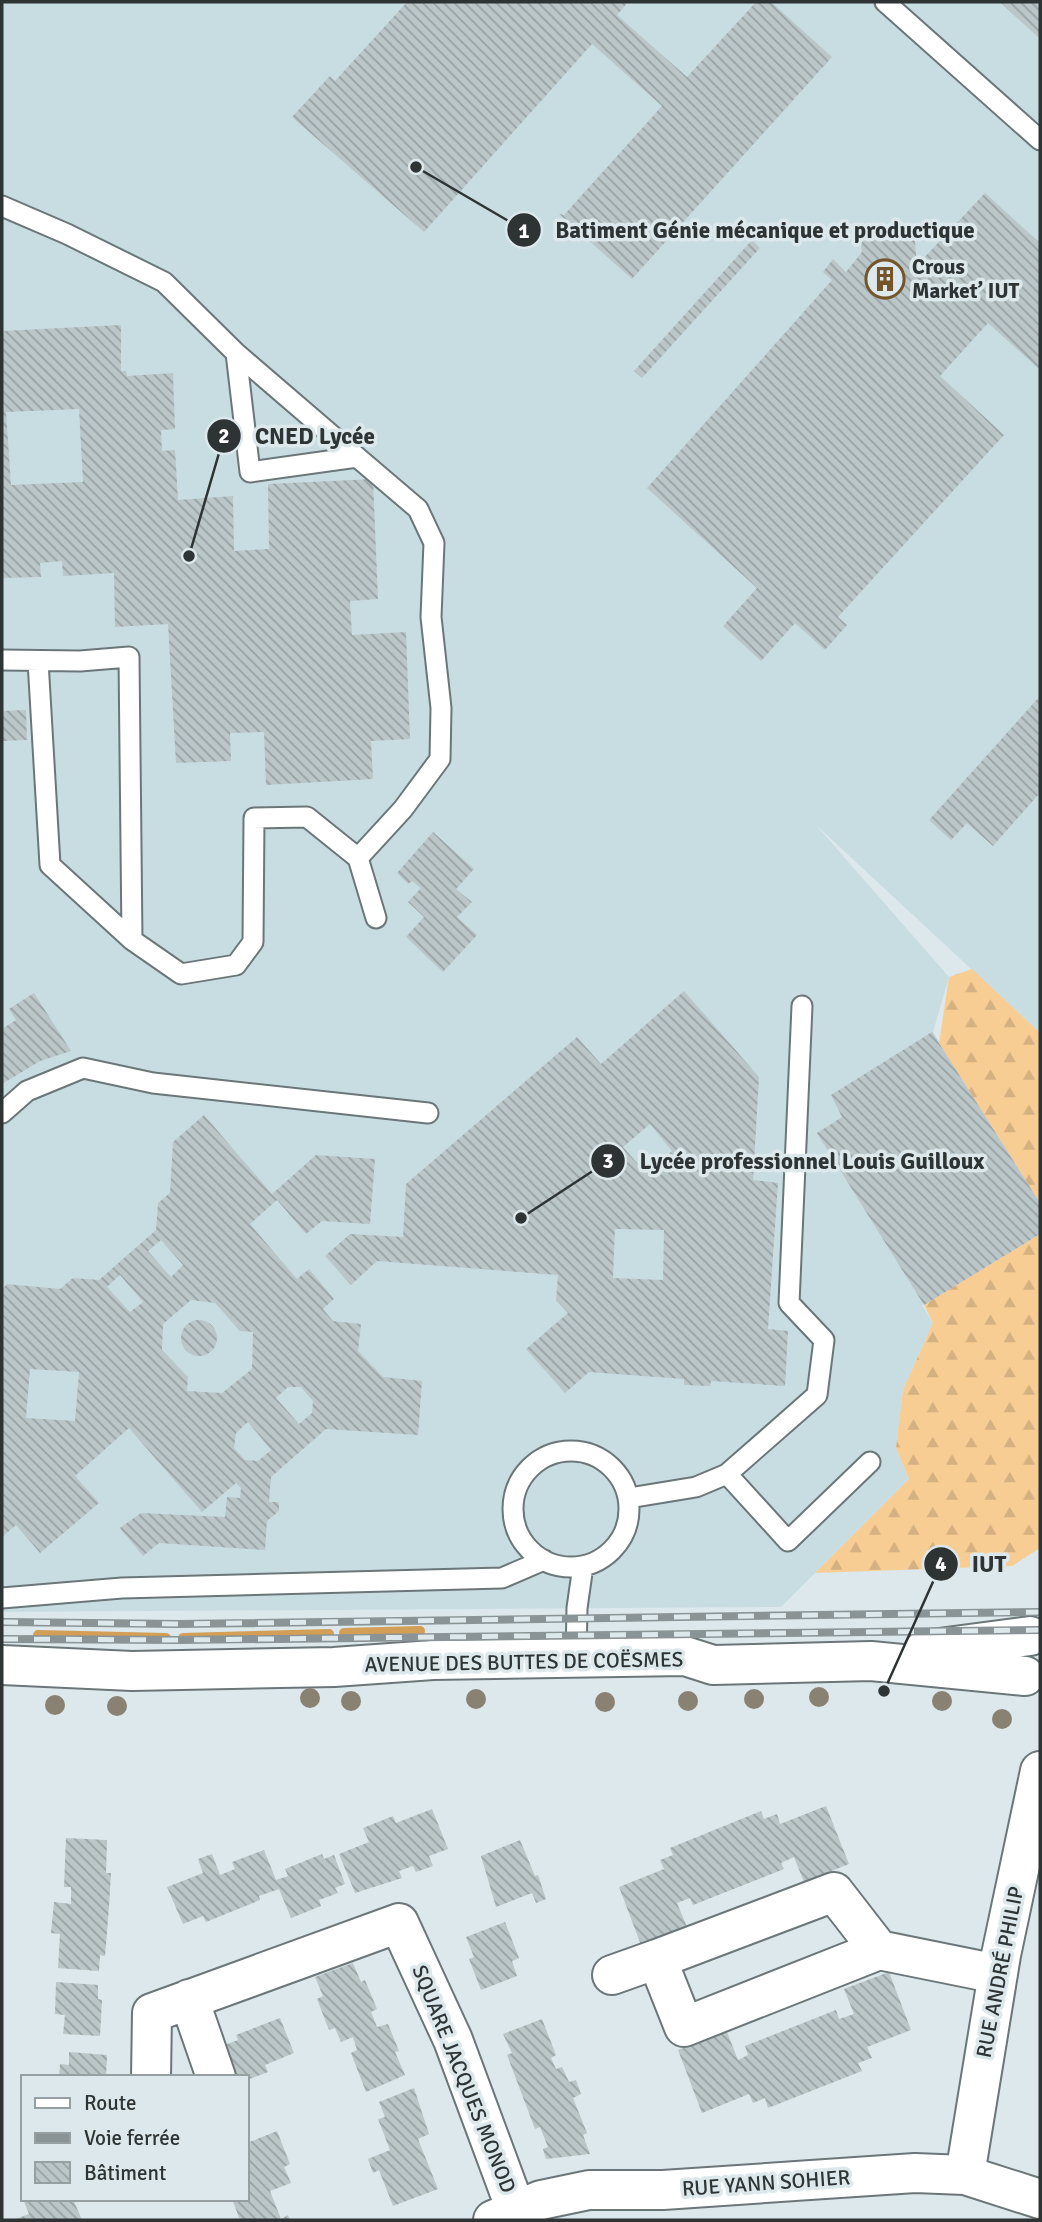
<svg xmlns="http://www.w3.org/2000/svg" width="1042" height="2222" viewBox="0 0 1042 2222" font-family="Signika,sans-serif">
<defs>
<pattern id="forest-firs" width="22" height="20" patternUnits="userSpaceOnUse" patternTransform="scale(1.75)"><rect width="22" height="20" fill="#f8cd94"/><path d="M5 1l3.5 6h-7zM16 11l3.5 6h-7z" fill="#d5b080"/></pattern>
<pattern id="building-back-hatch" width="6" height="6" patternUnits="userSpaceOnUse" patternTransform="scale(1.75)"><rect width="6" height="6" fill="#bbc6c9"/><path d="M-1 5l2 2M0 0l6 6M5-1l2 2" fill="none" stroke="#98a1a4"/></pattern>
</defs>
<rect width="100%" height="100%" fill="#dce8eb"/>
<!-- built -->
<path fill="#c8dde2" d="M 5,2 L 1040,2 L 1040,1033 L 816,825 L 949,977 L 933,1032 L 1040,1203 L 1040,1234 L 922,1305 L 933,1323 L 903,1390 L 896,1448 L 909,1479 L 781,1607 L 2,1612 L 2,4 Z"/>
<!-- forest -->
<path fill="url(#forest-firs)" d="M 972,969 L 1040,1033 L 1040,1203 L 939,1043 L 949,977 Z
M 1040,1234 L 1040,1548 L 1012,1566 L 815,1573 L 909,1479 L 896,1448 L 903,1390 L 933,1323 L 922,1301 L 925,1304 Z"/>
<g fill="none" stroke-linecap="round" stroke-linejoin="round">
<!-- stream -->
<path stroke="#d39e55" stroke-width="10" d="M 344,1633 L 420,1631
M 38,1635 L 166,1638
M 183,1638 L 329,1634"/>
</g>
<!-- building -->
<path fill="url(#building-back-hatch)" fill-rule="evenodd" d="M 407,2 L 628,2 L 617,15 L 687,77 L 756,2 L 771,2 L 832,57 L 632,279 L 559,214 L 564,215 L 662,106 L 592,44 L 424,232 L 292,117 L 330,76 L 335,81 Z
M 1000,2 L 1040,2 L 1040,39 Z
M 985,193 L 1040,243 L 1040,370 L 988,323 L 940,376 L 1004,435 L 838,617 L 847,625 L 825,650 L 795,623 L 761,661 L 723,626 L 757,588 L 647,488 L 832,280 L 823,272 L 833,259 L 846,272 L 862,252 L 859,230 L 914,227 L 916,255 L 921,261 Z
M 752,240 L 760,248 L 642,378 L 634,371 Z
M 121,325 L 121,371 L 126,371 L 127,376 L 173,373 L 175,429 L 161,430 L 162,451 L 175,450 L 178,500 L 233,496 L 234,551 L 269,549 L 268,484 L 373,479 L 378,599 L 350,601 L 352,635 L 406,632 L 410,739 L 371,741 L 373,779 L 266,785 L 264,732 L 230,733 L 231,761 L 176,763 L 168,624 L 115,627 L 114,573 L 63,576 L 62,561 L 40,563 L 41,577 L 2,578 L 2,331 ZM 79,409 L 83,482 L 11,485 L 6,412 Z
M 1040,696 L 1040,793 L 993,846 L 967,823 L 951,840 L 929,820 Z
M 26,710 L 27,740 L 3,741 L 2,711 Z
M 433,832 L 474,869 L 456,889 L 472,902 L 457,917 L 477,935 L 443,972 L 406,937 L 424,917 L 408,902 L 421,888 L 412,881 L 408,884 L 397,873 Z
M 684,991 L 759,1077 L 753,1180 L 778,1183 L 768,1329 L 788,1331 L 785,1386 L 711,1381 L 710,1386 L 684,1385 L 684,1379 L 589,1372 L 565,1393 L 526,1349 L 568,1313 L 556,1300 L 558,1275 L 377,1261 L 351,1285 L 325,1256 L 350,1234 L 403,1237 L 406,1184 L 577,1037 L 601,1064 ZM 650,1124 L 672,1151 L 646,1173 L 623,1147 ZM 615,1229 L 664,1230 L 663,1280 L 613,1278 Z
M 34,993 L 71,1051 L 40,1061 L 2,1084 L 2,1029 L 16,1020 L 9,1009 Z
M 932,1032 L 1040,1203 L 1040,1234 L 924,1305 L 817,1133 L 842,1117 L 831,1095 Z
M 204,1115 L 272,1194 L 316,1155 L 375,1159 L 370,1224 L 322,1221 L 306,1234 L 277,1200 L 250,1224 L 297,1279 L 309,1269 L 334,1299 L 323,1309 L 333,1321 L 361,1324 L 358,1351 L 383,1377 L 422,1381 L 418,1435 L 326,1429 L 271,1477 L 269,1502 L 279,1502 L 279,1511 L 267,1521 L 265,1550 L 159,1543 L 143,1556 L 120,1528 L 141,1513 L 225,1517 L 227,1497 L 240,1498 L 241,1488 L 236,1483 L 202,1512 L 129,1428 L 75,1476 L 99,1503 L 40,1553 L 16,1525 L 2,1537 L 2,1289 L 7,1284 L 60,1289 L 73,1278 L 99,1280 L 156,1230 L 158,1203 L 170,1193 L 173,1142 ZM 161,1240 L 183,1265 L 171,1277 L 148,1251 ZM 120,1275 L 143,1302 L 130,1312 L 107,1287 ZM 191,1300 L 215,1303 L 240,1331 L 253,1332 L 252,1369 L 222,1393 L 187,1391 L 188,1377 L 162,1350 L 163,1324 ZM 30,1369 L 79,1372 L 75,1421 L 26,1418 ZM 288,1387 L 301,1387 L 313,1401 L 312,1413 L 299,1424 L 276,1398 ZM 248,1422 L 271,1450 L 258,1461 L 245,1460 L 234,1448 L 236,1433 Z
M181 1338a18 18 0 1 1 36 0a18 18 0 1 1-36 0Z
M 826,1806 L 849,1864 L 804,1882 L 794,1857 L 781,1863 L 784,1869 L 693,1905 L 690,1898 L 677,1903 L 687,1927 L 641,1945 L 619,1887 L 664,1869 L 660,1860 L 673,1855 L 670,1848 L 761,1811 L 764,1819 L 777,1814 L 780,1824 Z
M 432,1809 L 448,1849 L 429,1856 L 433,1866 L 416,1872 L 413,1866 L 399,1871 L 402,1878 L 355,1893 L 339,1854 L 369,1842 L 363,1828 L 393,1816 L 396,1823 Z
M 66,1838 L 107,1840 L 106,1873 L 111,1873 L 109,1907 L 105,1956 L 100,1955 L 99,1971 L 58,1968 L 60,1934 L 51,1933 L 54,1902 L 71,1904 L 71,1887 L 64,1887 Z
M 520,1840 L 535,1876 L 538,1875 L 546,1899 L 536,1903 L 532,1893 L 496,1907 L 481,1856 Z
M 264,1850 L 276,1880 L 288,1876 L 285,1869 L 322,1854 L 324,1859 L 334,1855 L 345,1884 L 335,1888 L 338,1893 L 319,1900 L 321,1906 L 291,1918 L 279,1889 L 259,1896 L 260,1900 L 206,1922 L 203,1916 L 183,1924 L 167,1887 L 203,1873 L 198,1859 L 212,1854 L 220,1875 L 235,1869 L 232,1862 Z
M 505,1922 L 519,1958 L 512,1961 L 517,1976 L 481,1990 L 469,1959 L 474,1957 L 466,1937 Z
M 353,1963 L 361,1982 L 365,1980 L 377,2009 L 371,2012 L 377,2027 L 388,2024 L 399,2051 L 395,2052 L 405,2075 L 366,2092 L 351,2053 L 357,2050 L 353,2037 L 341,2042 L 335,2028 L 329,2030 L 317,1999 L 323,1996 L 315,1977 Z
M 889,1972 L 911,2030 L 867,2047 L 872,2058 L 858,2063 L 862,2071 L 768,2108 L 765,2098 L 753,2103 L 749,2094 L 702,2113 L 678,2050 L 727,2032 L 738,2060 L 748,2055 L 745,2046 L 836,2010 L 839,2019 L 854,2014 L 844,1989 Z
M 56,1982 L 98,1985 L 98,1999 L 102,2000 L 100,2036 L 63,2034 L 65,2015 L 55,2014 Z
M 280,2018 L 294,2053 L 265,2065 L 268,2072 L 247,2080 L 247,2077 L 229,2077 L 217,2048 L 238,2040 L 236,2035 Z
M 542,2019 L 556,2055 L 551,2058 L 556,2069 L 562,2067 L 569,2082 L 576,2080 L 581,2094 L 573,2098 L 587,2133 L 583,2135 L 590,2154 L 546,2159 L 543,2149 L 548,2147 L 540,2127 L 535,2129 L 507,2055 L 512,2053 L 503,2034 Z
M 69,2052 L 107,2055 L 106,2077 L 59,2077 L 60,2064 L 69,2065 Z
M 414,2088 L 429,2134 L 418,2139 L 438,2189 L 393,2206 L 379,2170 L 373,2173 L 368,2159 L 390,2150 L 378,2119 L 385,2117 L 379,2102 Z
M 277,2131 L 290,2164 L 284,2167 L 291,2183 L 270,2191 L 281,2219 L 288,2215 L 290,2220 L 240,2220 L 232,2199 L 247,2199 L 247,2143 Z
M 23,2199 L 31,2199 L 32,2202 L 36,2199 L 73,2199 L 82,2220 L 13,2220 L 29,2214 Z"/>
<g fill="none" stroke-linecap="round" stroke-linejoin="round">
<!-- service casing -->
<g stroke="#6b7678" stroke-width="23">
<path id="service" d="M 885,2 L 1040,140
M 2,206 L 67,234 L 164,282 L 236,353 L 357,457 L 250,472 L 236,353
M 357,457 L 418,509 L 434,543 L 431,617 L 441,708 L 440,759 L 403,809 L 358,858
M 2,660 L 80,661 L 129,657 L 132,940 L 181,974 L 236,965 L 253,942 L 254,818 L 307,817 L 358,858 L 376,918
M 38,661 L 50,865 L 132,940
M 2,1113 L 27,1091 L 83,1068 L 153,1083 L 428,1113
M513 1509a58 58 0 1 1 116 0a58 58 0 1 1-116 0Z
M 727,1474 L 788,1541 L 870,1462
M 629,1498 L 696,1487 L 727,1474 L 817,1395 L 824,1340 L 789,1303 L 802,1006
M 2,1598 L 122,1588 L 502,1578 L 544,1560
M 576,1659 L 577,1608 L 583,1566"/>
</g>
<!-- minor casing -->
<g stroke="#6b7678" stroke-width="42">
<path id="minor" d="M 879,1950 L 684,2027 L 657,1959 L 834,1892 L 879,1950 L 998,1974
M 612,1975 L 657,1959
M 189,1999 L 216,2077
M 151,2077 L 152,2013 L 399,1923 L 453,2040 L 516,2210
M 965,2175 L 1001,1955 L 1040,1771
M 493,2220 L 541,2200 L 589,2190 L 663,2190 L 915,2173 L 965,2175 L 1040,2199"/>
</g>
<!-- secondary casing -->
<g stroke="#6b7678" stroke-width="42">
<path id="secondary" d="M 924,1650 L 1030,1636
M 2,1665 L 132,1671 L 334,1667 L 433,1660 L 685,1656 L 713,1665 L 871,1661 L 1025,1676"/>
</g>
<!-- service -->
<use href="#service" stroke="#fff" stroke-width="19"/>
<!-- minor -->
<use href="#minor" stroke="#fff" stroke-width="38"/>
<!-- secondary -->
<use href="#secondary" stroke="#fff" stroke-width="38"/>
<!-- rail casing -->
<g stroke="#8a9395" stroke-width="8">
<path id="rail" d="M 2,1622 L 178,1624 L 1040,1612
M 2,1639 L 180,1640 L 1040,1630"/>
</g>
<!-- rail -->
<use href="#rail" stroke="#dce8eb" stroke-width="5" stroke-dasharray="16" stroke-linecap="butt"/>
</g>
<!-- trees -->
<g fill="#898272">
<circle cx="819" cy="1697" r="10"/>
<circle cx="310" cy="1698" r="10"/>
<circle cx="476" cy="1699" r="10"/>
<circle cx="754" cy="1699" r="10"/>
<circle cx="351" cy="1701" r="10"/>
<circle cx="688" cy="1701" r="10"/>
<circle cx="942" cy="1701" r="10"/>
<circle cx="605" cy="1702" r="10"/>
<circle cx="55" cy="1705" r="10"/>
<circle cx="117" cy="1706" r="10"/>
<circle cx="1002" cy="1719" r="10"/>
</g>
<!-- icons -->
<defs>
<g id="building-ring" transform="scale(2.0125)"><circle r="9.5" fill="#dce8eb" stroke="#74552a" stroke-width="1.5"/><path d="M-4-6H4V6H1V3H-1V6H-4ZM-2.5-4.3h1.7v1.8h-1.7ZM.8-4.3h1.7v1.8H.8ZM-2.5-1h1.7V.8h-1.7ZM.8-1h1.7V.8H.8Z" fill="#74552a"/></g>
</defs>
<g fill-rule="evenodd">
<use href="#building-ring" x="885" y="279"/>
</g>
<g text-anchor="middle" dominant-baseline="central" stroke-width="7" stroke-linejoin="round" paint-order="stroke">
<!-- poi labels -->
<g font-size="21" font-weight="bold" fill="#2e3334" stroke="#dce8eb" text-anchor="start">
<text x="912" y="267">Crous<tspan x="912" dy="24">Market’ IUT</tspan></text>
</g>
<!-- street labels -->
<g font-size="21" fill="#2e3334" stroke="#dce8eb">
<text transform="translate(524 1662) rotate(-1)">AVENUE DES BUTTES DE COËSMES</text>
<text transform="translate(1000 1972) rotate(-79)">RUE ANDRÉ PHILIP</text>
<text transform="translate(464 2079) rotate(68)">SQUARE JACQUES MONOD</text>
<text transform="translate(766 2183) rotate(-4)">RUE YANN SOHIER</text>
</g>
</g>
<!-- callouts -->
<path fill="none" stroke="#2e3334" stroke-width="2.5" d="M416 167L524 230M189 556L224 436M521 1218L608 1161M884 1691L941 1564"/>
<g fill="#2e3334" stroke="#dce8eb" stroke-width="2.5">
<circle cx="416" cy="167" r="7"/>
<circle cx="189" cy="556" r="7"/>
<circle cx="521" cy="1218" r="7"/>
<circle cx="884" cy="1691" r="7"/>
<circle cx="524" cy="230" r="18"/>
<circle cx="224" cy="436" r="18"/>
<circle cx="608" cy="1161" r="18"/>
<circle cx="941" cy="1564" r="18"/>
</g>
<g font-size="21" text-anchor="middle" font-weight="bold" fill="#fff">
<text x="524" y="238">1</text>
<text x="224" y="443">2</text>
<text x="608" y="1168">3</text>
<text x="941" y="1571">4</text>
</g>
<g font-size="23" text-anchor="middle" font-weight="bold" fill="#2e3334" stroke="#dce8eb" stroke-width="7" stroke-linejoin="round" paint-order="stroke">
<text x="765" y="238">Batiment Génie mécanique et productique</text>
<text x="315" y="444">CNED Lycée</text>
<text x="812" y="1169">Lycée professionnel Louis Guilloux</text>
<text x="989" y="1572">IUT</text>
</g>
<!-- border -->
<rect width="1042" height="2222" fill="none" stroke="#2e3334" stroke-width="7"/>
<!-- legend -->
<rect x="21" y="2075" width="228" height="126" fill="#dce8eb" stroke="#96a0a2" stroke-width="2"/>
<rect x="35" y="2098" width="35" height="10" fill="#ffffff" stroke="#96a0a2" stroke-width="2"/>
<text x="84" y="2110" font-size="21" fill="#2e3334">Route</text>
<rect x="35" y="2133" width="35" height="10" fill="#8a9395" stroke="#96a0a2" stroke-width="2"/>
<text x="84" y="2145" font-size="21" fill="#2e3334">Voie ferrée</text>
<rect x="35" y="2162" width="35" height="21" fill="url(#building-back-hatch)" stroke="#96a0a2" stroke-width="2"/>
<text x="84" y="2180" font-size="21" fill="#2e3334">Bâtiment</text>
</svg>
